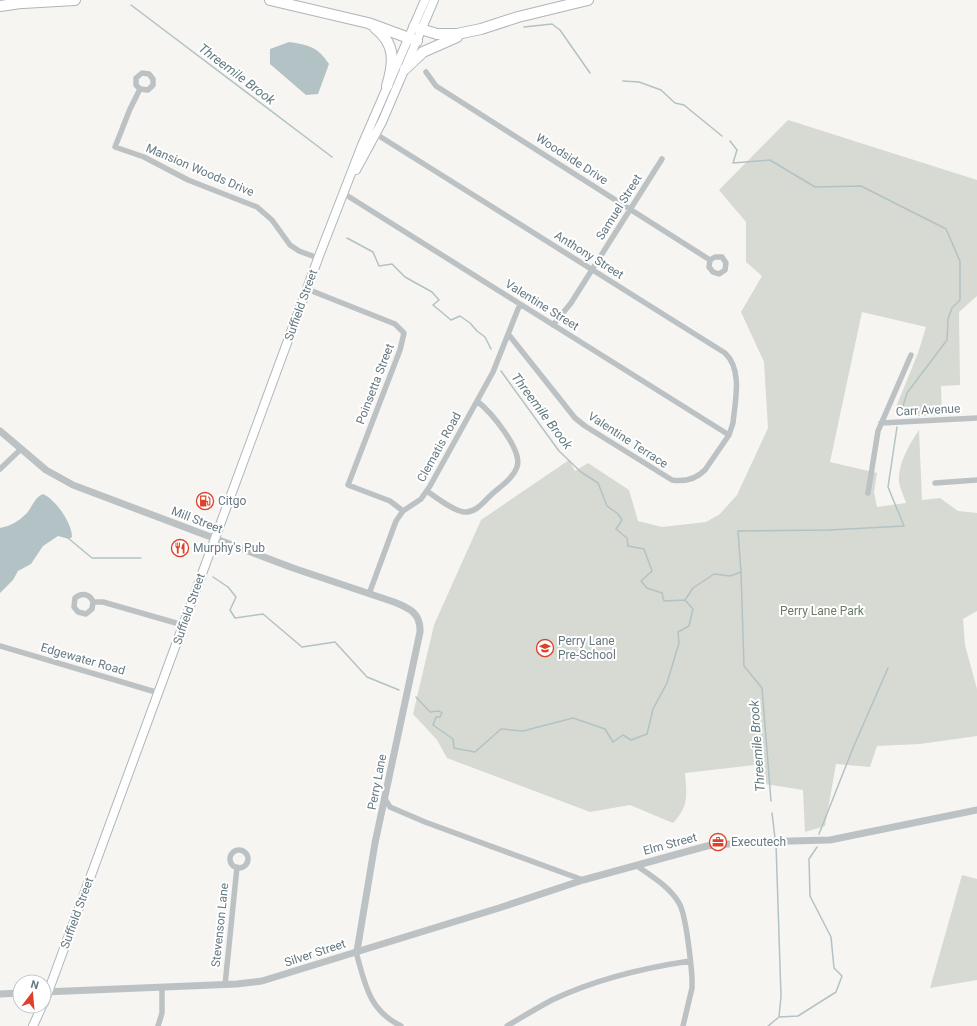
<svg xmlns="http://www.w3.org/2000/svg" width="977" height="1026" viewBox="0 0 977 1026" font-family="Roboto,sans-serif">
<rect width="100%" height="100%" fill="#f6f5f2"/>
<!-- green -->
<path fill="#d6dad2" d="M 788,120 L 977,180 L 977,296 L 959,312 L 960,385 L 941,386 L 942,415 L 919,416 L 894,412 L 918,353 L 926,327 L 862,312 L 830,462 L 877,473 L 874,492 L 877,507 L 906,503 C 904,496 900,489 899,482 C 898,463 909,445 919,430 L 922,500 L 940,498 L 958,511 L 977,513 L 977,611 L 963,619 L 965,645 L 977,689 L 977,736 L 920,744 L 877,746 L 870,767 L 836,764 L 825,826 L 805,832 L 803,790 L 759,783 L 755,765 L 685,773 C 687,795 689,806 673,823 L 630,805 L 590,812 L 447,758 L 437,740 L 413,714 L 434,625 L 481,520 L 569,460 L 575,471 L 588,463 L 629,490 L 638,521 L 662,527 L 706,522 L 720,514 L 737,495 L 768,428 L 764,362 L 741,312 L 762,276 L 746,262 L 746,222 L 719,190 Z
M 962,875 L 977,879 L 977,980 L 930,988 Z"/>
<!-- water -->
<path fill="#b3c2c4" d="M 289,42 C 309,45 318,47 329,64 L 318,94 L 306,95 L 270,64 L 270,49 Z
M 43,494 C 56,500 72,523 72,537 L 69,539 L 58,536 L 43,546 L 31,564 L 18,571 L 13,580 L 0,593 L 0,528 C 11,526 19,521 27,513 C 32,507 35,497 43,494 Z"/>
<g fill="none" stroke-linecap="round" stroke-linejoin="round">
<!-- stream -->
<path stroke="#b3c2c4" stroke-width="1.5" d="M 131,5 L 332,157
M 524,27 L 552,24 L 560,30 L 590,73
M 623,81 L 639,82 L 661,90 L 675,103 L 684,105 L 722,136
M 730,141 L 737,150 L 733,163 L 770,160 L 815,187 L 861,186 L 946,229 L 960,261 L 960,300 L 952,308 L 948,319 L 947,340 L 907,393 L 900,416
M 347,238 L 373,252 L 379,266 L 392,264 L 405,277 L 432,292 L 439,300 L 433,305 L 451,320 L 460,316 L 470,323 L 477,331 L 485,337 L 491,349
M 501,371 L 559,451 L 581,472 L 598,483 L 607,506 L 618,514 L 622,520 L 616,529 L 627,538 L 628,546 L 644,549 L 652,571 L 641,581 L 647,588 L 662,593 L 664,601 L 685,600 L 693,588 L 714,574 L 730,576 L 741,572 L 744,666 L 762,688 L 771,801
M 68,538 L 92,558 L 141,558
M 741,572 L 738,531 L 829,530 L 904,526 L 888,487 L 897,427
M 213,577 L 228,587 L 236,597 L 230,610 L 235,618 L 263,614 L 302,647 L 335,642 L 367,677 L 399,690
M 416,697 L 430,712 L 439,711 L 442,713 L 440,717 L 436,717 L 433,725 L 453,739 L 454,748 L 475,752 L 501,729 L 523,731 L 573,718 L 605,729 L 613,742 L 623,735 L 631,740 L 647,734 L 653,709 L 667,683 L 679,643 L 678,632 L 689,626 L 693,609 L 685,600
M 772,813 L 775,838
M 819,834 L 853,748 L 888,668
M 779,1017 L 798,1016 L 836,992 L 842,976 L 834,968 L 831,937 L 810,896 L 809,859 L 817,847
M 768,1026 L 779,1017 L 781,996 L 776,844"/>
<!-- secondary casing -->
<g stroke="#afb6b9" stroke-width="10">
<path id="secondary" d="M 356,170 L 382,122 L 434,0
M 44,1003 L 319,256 L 362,145 L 425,0
M 33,1026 L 42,1006"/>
</g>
<!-- motorway casing -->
<g stroke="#b0b5b7" stroke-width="12">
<path id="motorway" d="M 270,0 L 368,23 L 417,41
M 23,3 L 75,0
M 0,6 L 28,2
M 414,27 L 437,34 L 457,34 L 481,29 L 518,17 L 588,0
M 375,28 C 396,44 394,63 387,86
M 405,69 L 423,52 L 457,37"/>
</g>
<!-- minor -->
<path stroke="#bcc2c4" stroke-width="5.5" d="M 426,72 L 436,86 L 710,260 L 709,267 L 713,272 L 719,274 L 725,270 L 726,263 L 722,257 L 715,257 L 710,260
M 140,89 L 148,90 L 153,85 L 153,79 L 149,74 L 142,73 L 136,78 L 136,85 L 140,89 L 130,109 L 115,147 L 144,157 L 188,180 L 257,207 L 272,220 L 290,245 L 299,251 L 318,258
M 368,129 L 725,353 C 743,370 735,401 733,423 L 729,435 L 705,470 C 696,479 685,482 672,480 L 585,426 L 575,418 L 509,335
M 343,193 L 729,435
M 307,289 L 395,324 L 404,333 L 400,350 L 348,485 L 390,501 L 403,511
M 553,325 L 571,303 L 662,159
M 881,423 L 977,418
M 0,469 L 21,449
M 935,483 L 977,480
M 427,491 C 437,498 452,510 464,512 C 475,513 483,503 490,496 C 498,488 513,479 517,467 C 523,450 491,412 477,401
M 868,493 L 878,431 L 911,355
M 369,594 L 396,521 L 403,511 L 421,499 L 430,486 L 493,372 L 520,304
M 93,602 L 92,609 L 86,614 L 78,612 L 74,607 L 75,598 C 82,592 90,594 93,602 L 103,602 L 183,625
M 0,646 L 159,693
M 385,799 L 390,807 L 425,822 L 583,880
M230 859a9 9 0 1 1 18 0a9 9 0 1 1-18 0Z
M 636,865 C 651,876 669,886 679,903 C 686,914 691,963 692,978 L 692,988 L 683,1026
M 356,952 C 365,983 368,1010 401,1026
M 225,985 L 237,867
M 158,1026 L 162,1013 L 162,987
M 507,1026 C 522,1017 537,1008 552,1000 C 596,979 643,968 690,961"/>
<!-- tertiary -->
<path stroke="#bcc2c4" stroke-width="7" d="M 0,431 L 46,470 L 73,485 L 293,568 L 394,602 C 409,608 421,613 420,632 L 375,843 L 357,951
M 44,992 L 237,984 L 262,981 L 499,908 L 583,880 L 707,846 L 750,842 L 830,840 L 977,810
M 0,994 L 20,993"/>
<!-- secondary -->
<use href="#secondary" stroke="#fff" stroke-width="8"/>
<!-- motorway -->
<use href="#motorway" stroke="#fff" stroke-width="10"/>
</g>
<!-- icons -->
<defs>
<g id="fuel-ring" transform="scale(0.9)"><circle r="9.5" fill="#fff" stroke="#dd412b" stroke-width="1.5"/><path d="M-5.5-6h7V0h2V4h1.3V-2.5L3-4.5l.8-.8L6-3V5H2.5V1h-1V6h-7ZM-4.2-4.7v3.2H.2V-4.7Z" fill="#dd412b"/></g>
<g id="restaurant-ring" transform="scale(0.9)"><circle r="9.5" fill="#fff" stroke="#dd412b" stroke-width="1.5"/><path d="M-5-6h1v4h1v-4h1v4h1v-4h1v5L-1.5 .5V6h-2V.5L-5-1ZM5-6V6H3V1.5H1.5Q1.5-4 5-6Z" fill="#dd412b"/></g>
<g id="school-ring" transform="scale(0.9)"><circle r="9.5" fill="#fff" stroke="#dd412b" stroke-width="1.5"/><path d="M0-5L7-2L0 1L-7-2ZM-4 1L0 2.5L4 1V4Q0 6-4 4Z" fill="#dd412b"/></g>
<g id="office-ring" transform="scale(0.9)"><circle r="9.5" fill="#fff" stroke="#dd412b" stroke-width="1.5"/><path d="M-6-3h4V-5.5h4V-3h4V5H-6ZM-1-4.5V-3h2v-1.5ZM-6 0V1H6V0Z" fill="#dd412b"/></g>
</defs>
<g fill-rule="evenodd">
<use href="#fuel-ring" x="205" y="501"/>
<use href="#restaurant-ring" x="180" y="548"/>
<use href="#school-ring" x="545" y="648"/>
<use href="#office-ring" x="718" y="842"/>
</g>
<g text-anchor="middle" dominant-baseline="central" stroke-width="4" stroke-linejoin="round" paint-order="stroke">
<!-- street labels -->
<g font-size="12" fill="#667982" stroke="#fff">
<text transform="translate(572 159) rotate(33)">Woodside Drive</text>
<text transform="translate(200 170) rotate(23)">Mansion Woods Drive</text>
<text transform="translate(619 207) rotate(-58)">Samuel Street</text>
<text transform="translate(589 255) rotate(32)">Anthony Street</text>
<text transform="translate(301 305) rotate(-70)">Suffield Street</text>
<text transform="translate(542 305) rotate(32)">Valentine Street</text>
<text transform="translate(375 384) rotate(-69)">Poinsetta Street</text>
<text transform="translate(928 410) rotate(-3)">Carr Avenue</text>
<text transform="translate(628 440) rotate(33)">Valentine Terrace</text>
<text transform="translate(439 447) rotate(-61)">Clematis Road</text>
<text transform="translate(197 520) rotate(21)">Mill Street</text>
<text transform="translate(189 609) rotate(-71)">Suffield Street</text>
<text transform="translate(83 659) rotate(16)">Edgewater Road</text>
<text transform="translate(377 782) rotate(-79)">Perry Lane</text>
<text transform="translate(670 844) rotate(-15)">Elm Street</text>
<text transform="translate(77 913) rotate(-70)">Suffield Street</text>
<text transform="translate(220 925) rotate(-84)">Stevenson Lane</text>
<text transform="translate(315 953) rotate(-18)">Silver Street</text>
</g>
<!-- poi labels -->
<g font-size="12" fill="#667982" stroke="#fff" text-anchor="start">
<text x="218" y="501">Citgo</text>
<text x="193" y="548">Murphy's Pub</text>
<text x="558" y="641">Perry Lane<tspan x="558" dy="14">Pre-School</tspan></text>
<text x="731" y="842">Executech</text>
</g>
<!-- park labels -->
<g font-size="12" fill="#6b7a64" stroke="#fff">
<text x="822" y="611">Perry Lane Park</text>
</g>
<!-- water labels -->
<g font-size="13" font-style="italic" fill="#617b7f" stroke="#fff">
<text transform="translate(237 74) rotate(37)">Threemile Brook</text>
<text transform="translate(542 411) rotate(53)">Threemile Brook</text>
<text transform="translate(757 746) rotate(-94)">Threemile Brook</text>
</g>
</g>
<!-- north arrow -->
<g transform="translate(32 994) rotate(16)"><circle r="19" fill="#ffffff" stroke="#c2c9cd"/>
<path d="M0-3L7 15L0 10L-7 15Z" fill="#dd412b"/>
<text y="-6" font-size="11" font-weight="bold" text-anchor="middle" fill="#667982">N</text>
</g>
</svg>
